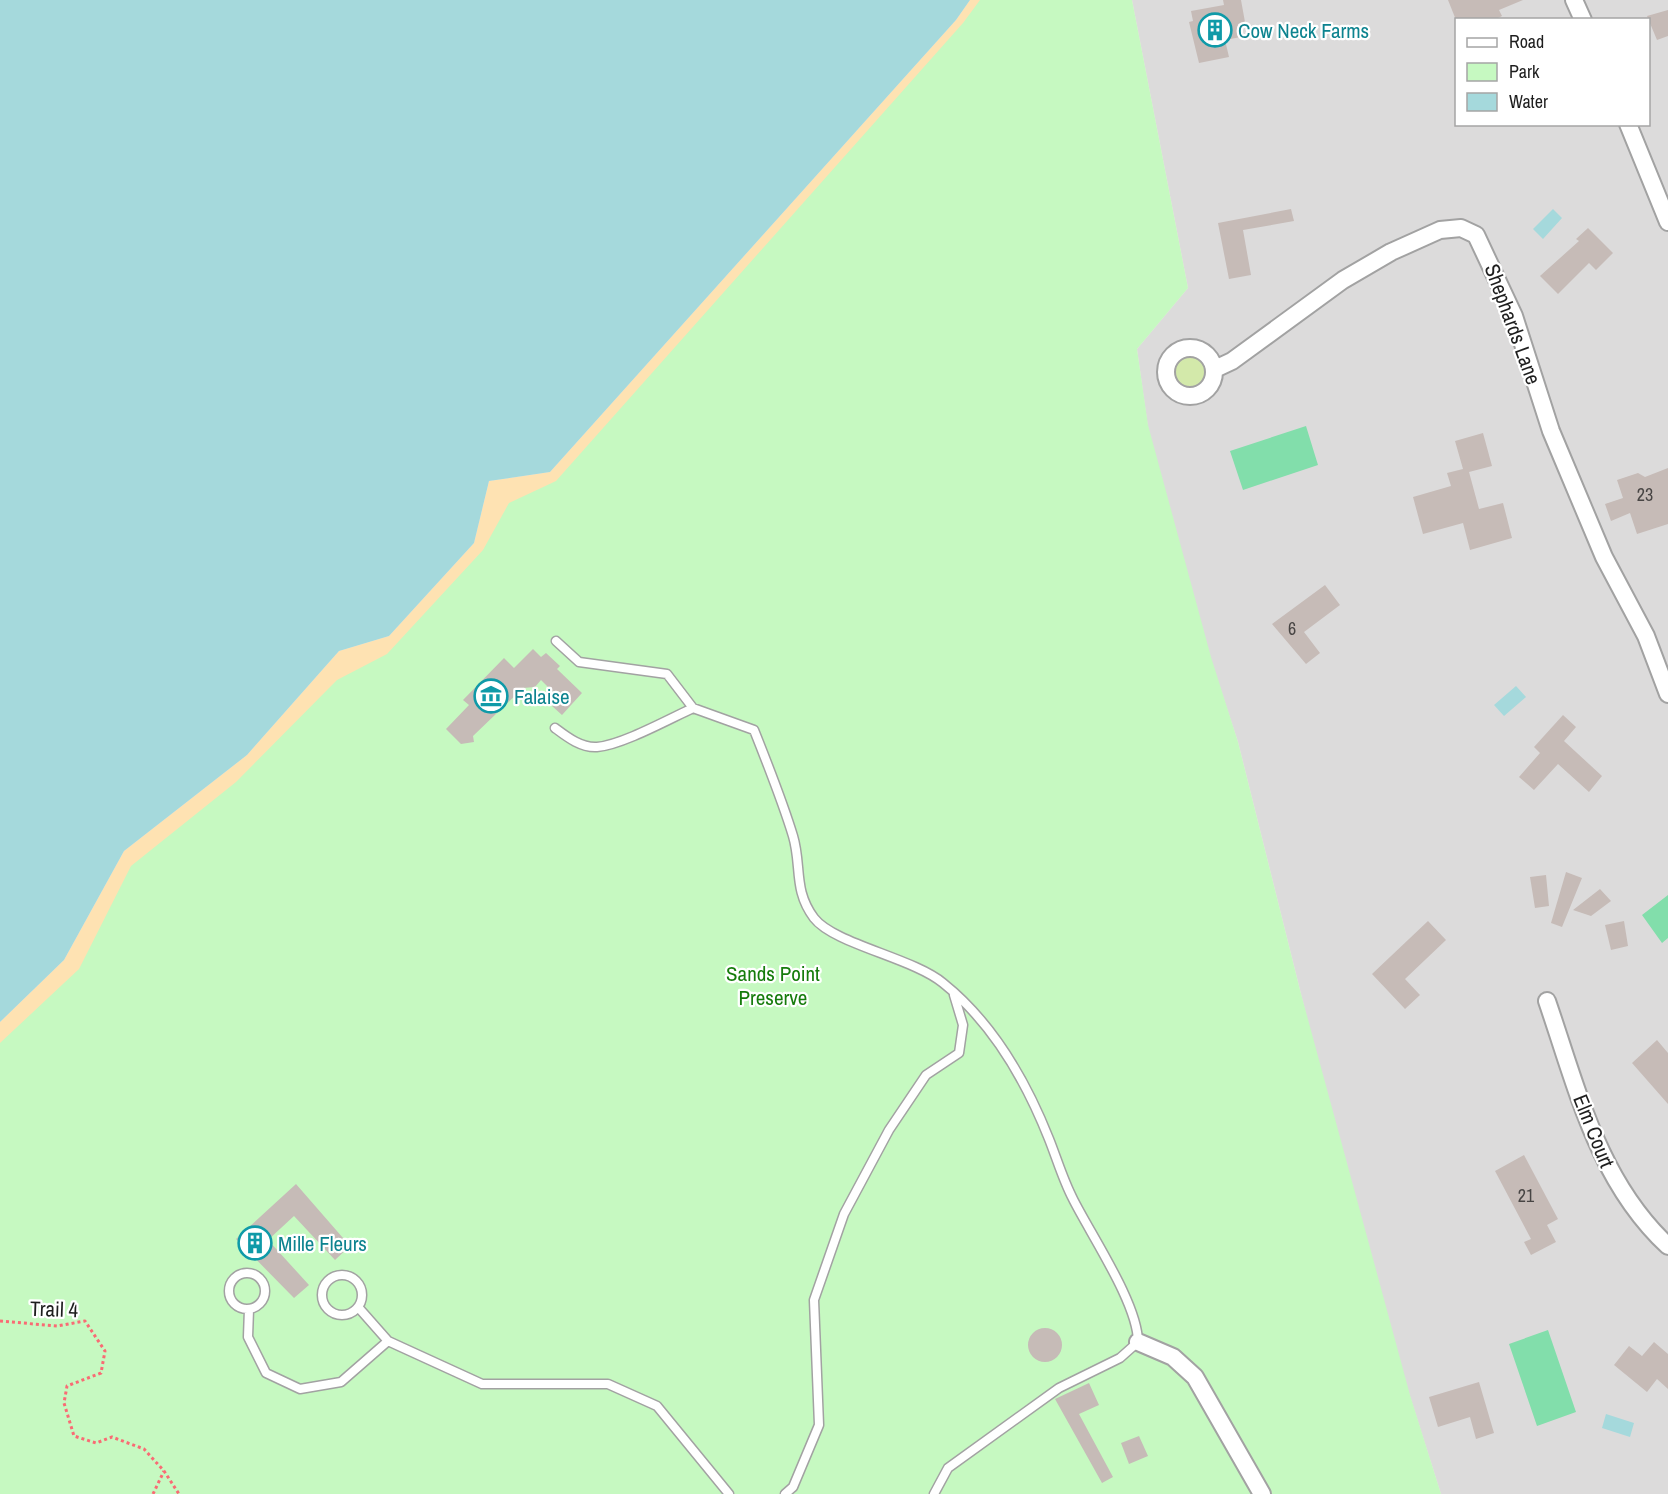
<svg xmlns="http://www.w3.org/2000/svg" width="1668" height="1494" viewBox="0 0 1668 1494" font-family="'Archivo Narrow',sans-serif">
<rect width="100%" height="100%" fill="#efe9e4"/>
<!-- residential -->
<path fill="#dcdbdb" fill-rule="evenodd" d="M 1132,0 L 1668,0 L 1668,1494 L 1441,1494 L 1370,1270 L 1238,742 L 1158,498 L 1137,349 L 1188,288 ZM 1456,20 L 1648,20 L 1648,124 L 1456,124 Z"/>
<!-- grass -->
<path fill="#d3e9aa" d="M1174 371a17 17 0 1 1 34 0a17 17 0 1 1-34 0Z"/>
<!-- sand -->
<path fill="#fee2b2" d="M 970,0 L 1054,0 L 0,1146 L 0,1022 L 64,960 L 124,851 L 247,755 L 339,651 L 389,636 L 474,543 L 489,481 L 550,472 L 956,20 Z"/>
<!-- park -->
<path fill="#c6f9c1" d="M 980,0 L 1132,0 L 1188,288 L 1137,349 L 1148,425 L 1211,657 L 1238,742 L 1300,990 L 1410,1395 L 1441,1494 L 0,1494 L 0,1043 L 79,969 L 131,866 L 236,782 L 337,680 L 387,654 L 483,550 L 509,503 L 556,481 L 963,23 Z"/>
<!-- pitch -->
<path fill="#82deab" d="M 1306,426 L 1318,465 L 1243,490 L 1230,451 Z
M 1668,895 L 1668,938 L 1662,943 L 1642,915 Z
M 1548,1330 L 1576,1412 L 1537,1426 L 1509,1344 Z"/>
<!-- water -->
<path fill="#a5d9dc" d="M 0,0 L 970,0 L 956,20 L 550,472 L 489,481 L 474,543 L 389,636 L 339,651 L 247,755 L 124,851 L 64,960 L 0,1022 Z
M 1553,209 L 1562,218 L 1543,239 L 1533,229 Z
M 1516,686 L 1526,697 L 1504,716 L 1494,705 Z
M 1606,1414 L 1634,1423 L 1630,1437 L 1602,1428 Z"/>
<!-- building -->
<path fill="#c6bbb7" d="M 1223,0 L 1241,0 L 1245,22 L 1238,24 L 1241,37 L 1225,40 L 1229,57 L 1199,63 L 1189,22 L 1193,21 L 1191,11 L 1224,5 Z
M 1448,0 L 1523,0 L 1499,10 L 1502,16 L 1494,20 L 1456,20 Z
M 1668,10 L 1668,36 L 1657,40 L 1647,16 Z
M 1291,209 L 1294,221 L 1243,230 L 1251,275 L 1229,279 L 1218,223 Z
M 1588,228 L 1613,253 L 1596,270 L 1589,263 L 1558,294 L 1540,276 L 1579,241 L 1576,239 Z
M 1483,433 L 1492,466 L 1469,472 L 1479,509 L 1503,503 L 1512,538 L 1470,550 L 1463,523 L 1423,534 L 1413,497 L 1451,486 L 1447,473 L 1463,469 L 1455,441 Z
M 1668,468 L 1668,524 L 1637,534 L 1630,513 L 1611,521 L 1605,504 L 1623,498 L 1617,480 L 1638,473 L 1645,477 Z
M 1325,585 L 1340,605 L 1304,632 L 1320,653 L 1306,664 L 1272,624 Z
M 533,649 L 541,657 L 546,653 L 560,666 L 557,669 L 582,693 L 562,715 L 552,706 L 559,698 L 541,680 L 535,687 L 523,688 L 473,736 L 474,742 L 461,744 L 446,729 L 469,705 L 463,700 L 504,658 L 514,668 Z
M 1563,715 L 1576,727 L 1564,741 L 1602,776 L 1589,792 L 1558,764 L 1534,790 L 1519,777 L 1540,753 L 1534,747 Z
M 1566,872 L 1582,878 L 1562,927 L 1551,923 Z
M 1546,875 L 1549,906 L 1535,908 L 1530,877 Z
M 1600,889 L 1611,901 L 1591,916 L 1573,910 Z
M 1428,921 L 1446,940 L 1405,979 L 1420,995 L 1405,1009 L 1372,974 Z
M 1624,921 L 1628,946 L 1611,950 L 1605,925 Z
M 1657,1040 L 1668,1053 L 1668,1104 L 1632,1063 Z
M 1524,1155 L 1558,1219 L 1547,1225 L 1556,1242 L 1531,1255 L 1524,1242 L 1531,1239 L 1495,1171 Z
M 296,1184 L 350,1246 L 335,1260 L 294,1216 L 268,1240 L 309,1285 L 294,1298 L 236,1239 Z
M1028 1345a17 17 0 1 1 34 0a17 17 0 1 1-34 0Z
M 1654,1342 L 1668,1354 L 1668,1389 L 1657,1379 L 1647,1392 L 1614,1365 L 1629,1346 L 1642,1356 Z
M 1479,1382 L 1494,1433 L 1476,1439 L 1470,1417 L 1438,1427 L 1429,1397 Z
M 1089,1383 L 1099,1405 L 1079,1414 L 1113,1477 L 1102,1483 L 1055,1399 Z
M 1139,1436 L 1148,1456 L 1129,1464 L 1121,1443 Z"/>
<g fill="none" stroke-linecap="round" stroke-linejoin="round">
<!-- lane casing -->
<g stroke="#a2a2a2" stroke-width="11">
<path id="lane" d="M 556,641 L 579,662 L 667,674 L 693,708
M 555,728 C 567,737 581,748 597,747 C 622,745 669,719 693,708 L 754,730 C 768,765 782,800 793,836 C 802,866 793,890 814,918 C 834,944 913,958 943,983 C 993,1023 1026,1081 1049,1139 C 1057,1159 1063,1180 1073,1199 C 1091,1235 1138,1304 1138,1342 L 1120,1358 L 1059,1388 L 948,1468 L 934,1494
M229 1291a18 18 0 1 1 36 0a18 18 0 1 1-36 0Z
M322 1295a20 20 0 1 1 40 0a20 20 0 1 1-40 0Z
M 358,1307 L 388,1341 L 482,1384 L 608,1384 L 657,1406 L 729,1494
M 249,1309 L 248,1337 L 266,1373 L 300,1389 L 341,1382 L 388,1341
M 785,1494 L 793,1487 L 819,1425 L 814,1300 L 844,1214 L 889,1130 L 926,1075 L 959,1053 L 963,1025 L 954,995"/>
</g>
<!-- street casing -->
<g stroke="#a2a2a2" stroke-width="20">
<path id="street" d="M 1574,0 L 1583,20
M 1628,124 L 1668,222
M1166 372a24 24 0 1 1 48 0a24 24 0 1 1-48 0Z
M 1215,369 L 1232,361 L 1343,280 L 1391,252 L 1440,230 L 1461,228 L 1476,235 L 1514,316 L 1551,431 L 1604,557 L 1646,636 L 1668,694
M 1547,1001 C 1577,1088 1598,1181 1668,1246
M 1138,1342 L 1173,1357 L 1195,1377 L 1262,1494"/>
</g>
<!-- path -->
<path stroke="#f96b74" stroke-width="3" stroke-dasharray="3 3" stroke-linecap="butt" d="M 0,1321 L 57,1326 L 85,1321 L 105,1351 L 101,1373 L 67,1386 L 64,1403 L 74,1436 L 96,1443 L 112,1437 L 144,1449 L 164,1471 L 179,1494
M 153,1494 L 164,1471"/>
<!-- lane -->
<use href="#lane" stroke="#fff" stroke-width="8"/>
<!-- street -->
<use href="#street" stroke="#fff" stroke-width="16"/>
</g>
<!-- icons -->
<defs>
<g id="building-ring" transform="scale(1.725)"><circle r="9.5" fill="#fff" stroke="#0f9aa8" stroke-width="1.5"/><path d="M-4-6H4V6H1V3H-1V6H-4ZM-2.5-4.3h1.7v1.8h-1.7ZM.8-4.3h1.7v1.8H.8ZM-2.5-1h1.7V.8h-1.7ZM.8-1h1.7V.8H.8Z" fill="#0f9aa8"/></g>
<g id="museum-ring" transform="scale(1.725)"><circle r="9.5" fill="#fff" stroke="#0f9aa8" stroke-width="1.5"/><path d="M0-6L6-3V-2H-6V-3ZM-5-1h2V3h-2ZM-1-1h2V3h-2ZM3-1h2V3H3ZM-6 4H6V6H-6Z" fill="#0f9aa8"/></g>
</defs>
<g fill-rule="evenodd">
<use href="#building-ring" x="1215" y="30"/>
<use href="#museum-ring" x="491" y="696"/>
<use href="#building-ring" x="255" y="1243"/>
</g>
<g text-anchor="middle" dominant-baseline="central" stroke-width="4.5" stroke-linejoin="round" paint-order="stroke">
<!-- number labels -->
<g font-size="18" fill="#484544">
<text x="1645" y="494">23</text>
<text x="1292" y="628">6</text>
<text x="1526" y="1195">21</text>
</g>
<!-- culture labels -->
<g font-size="21" fill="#0d838f" stroke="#fff" text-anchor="start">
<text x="1238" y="30">Cow Neck Farms</text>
<text x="514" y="696">Falaise</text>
<text x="278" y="1243">Mille Fleurs</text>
</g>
<!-- street labels -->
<g font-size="21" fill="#1e1e1e" stroke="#fff">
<text transform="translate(1513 324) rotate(70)">Shephards Lane</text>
<text transform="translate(1594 1131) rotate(68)">Elm Court</text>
<text transform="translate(54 1309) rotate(2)">Trail 4</text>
</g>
<!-- park labels -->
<g font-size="21" fill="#167c0c" stroke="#fff">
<text x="773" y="973">Sands Point<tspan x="773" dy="24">Preserve</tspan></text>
</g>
</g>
<!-- legend -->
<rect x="1455" y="18" width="195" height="108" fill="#ffffff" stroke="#a5a5a5" stroke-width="1.5"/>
<rect x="1467" y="38" width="30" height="9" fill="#ffffff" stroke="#a5a5a5" stroke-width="1.5"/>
<text x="1509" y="48" font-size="18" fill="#1e1e1e">Road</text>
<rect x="1467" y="63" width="30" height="18" fill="#c6f9c1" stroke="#a5a5a5" stroke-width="1.5"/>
<text x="1509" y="78" font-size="18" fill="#1e1e1e">Park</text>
<rect x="1467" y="93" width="30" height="18" fill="#a5d9dc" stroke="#a5a5a5" stroke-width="1.5"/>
<text x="1509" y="108" font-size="18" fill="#1e1e1e">Water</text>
</svg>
